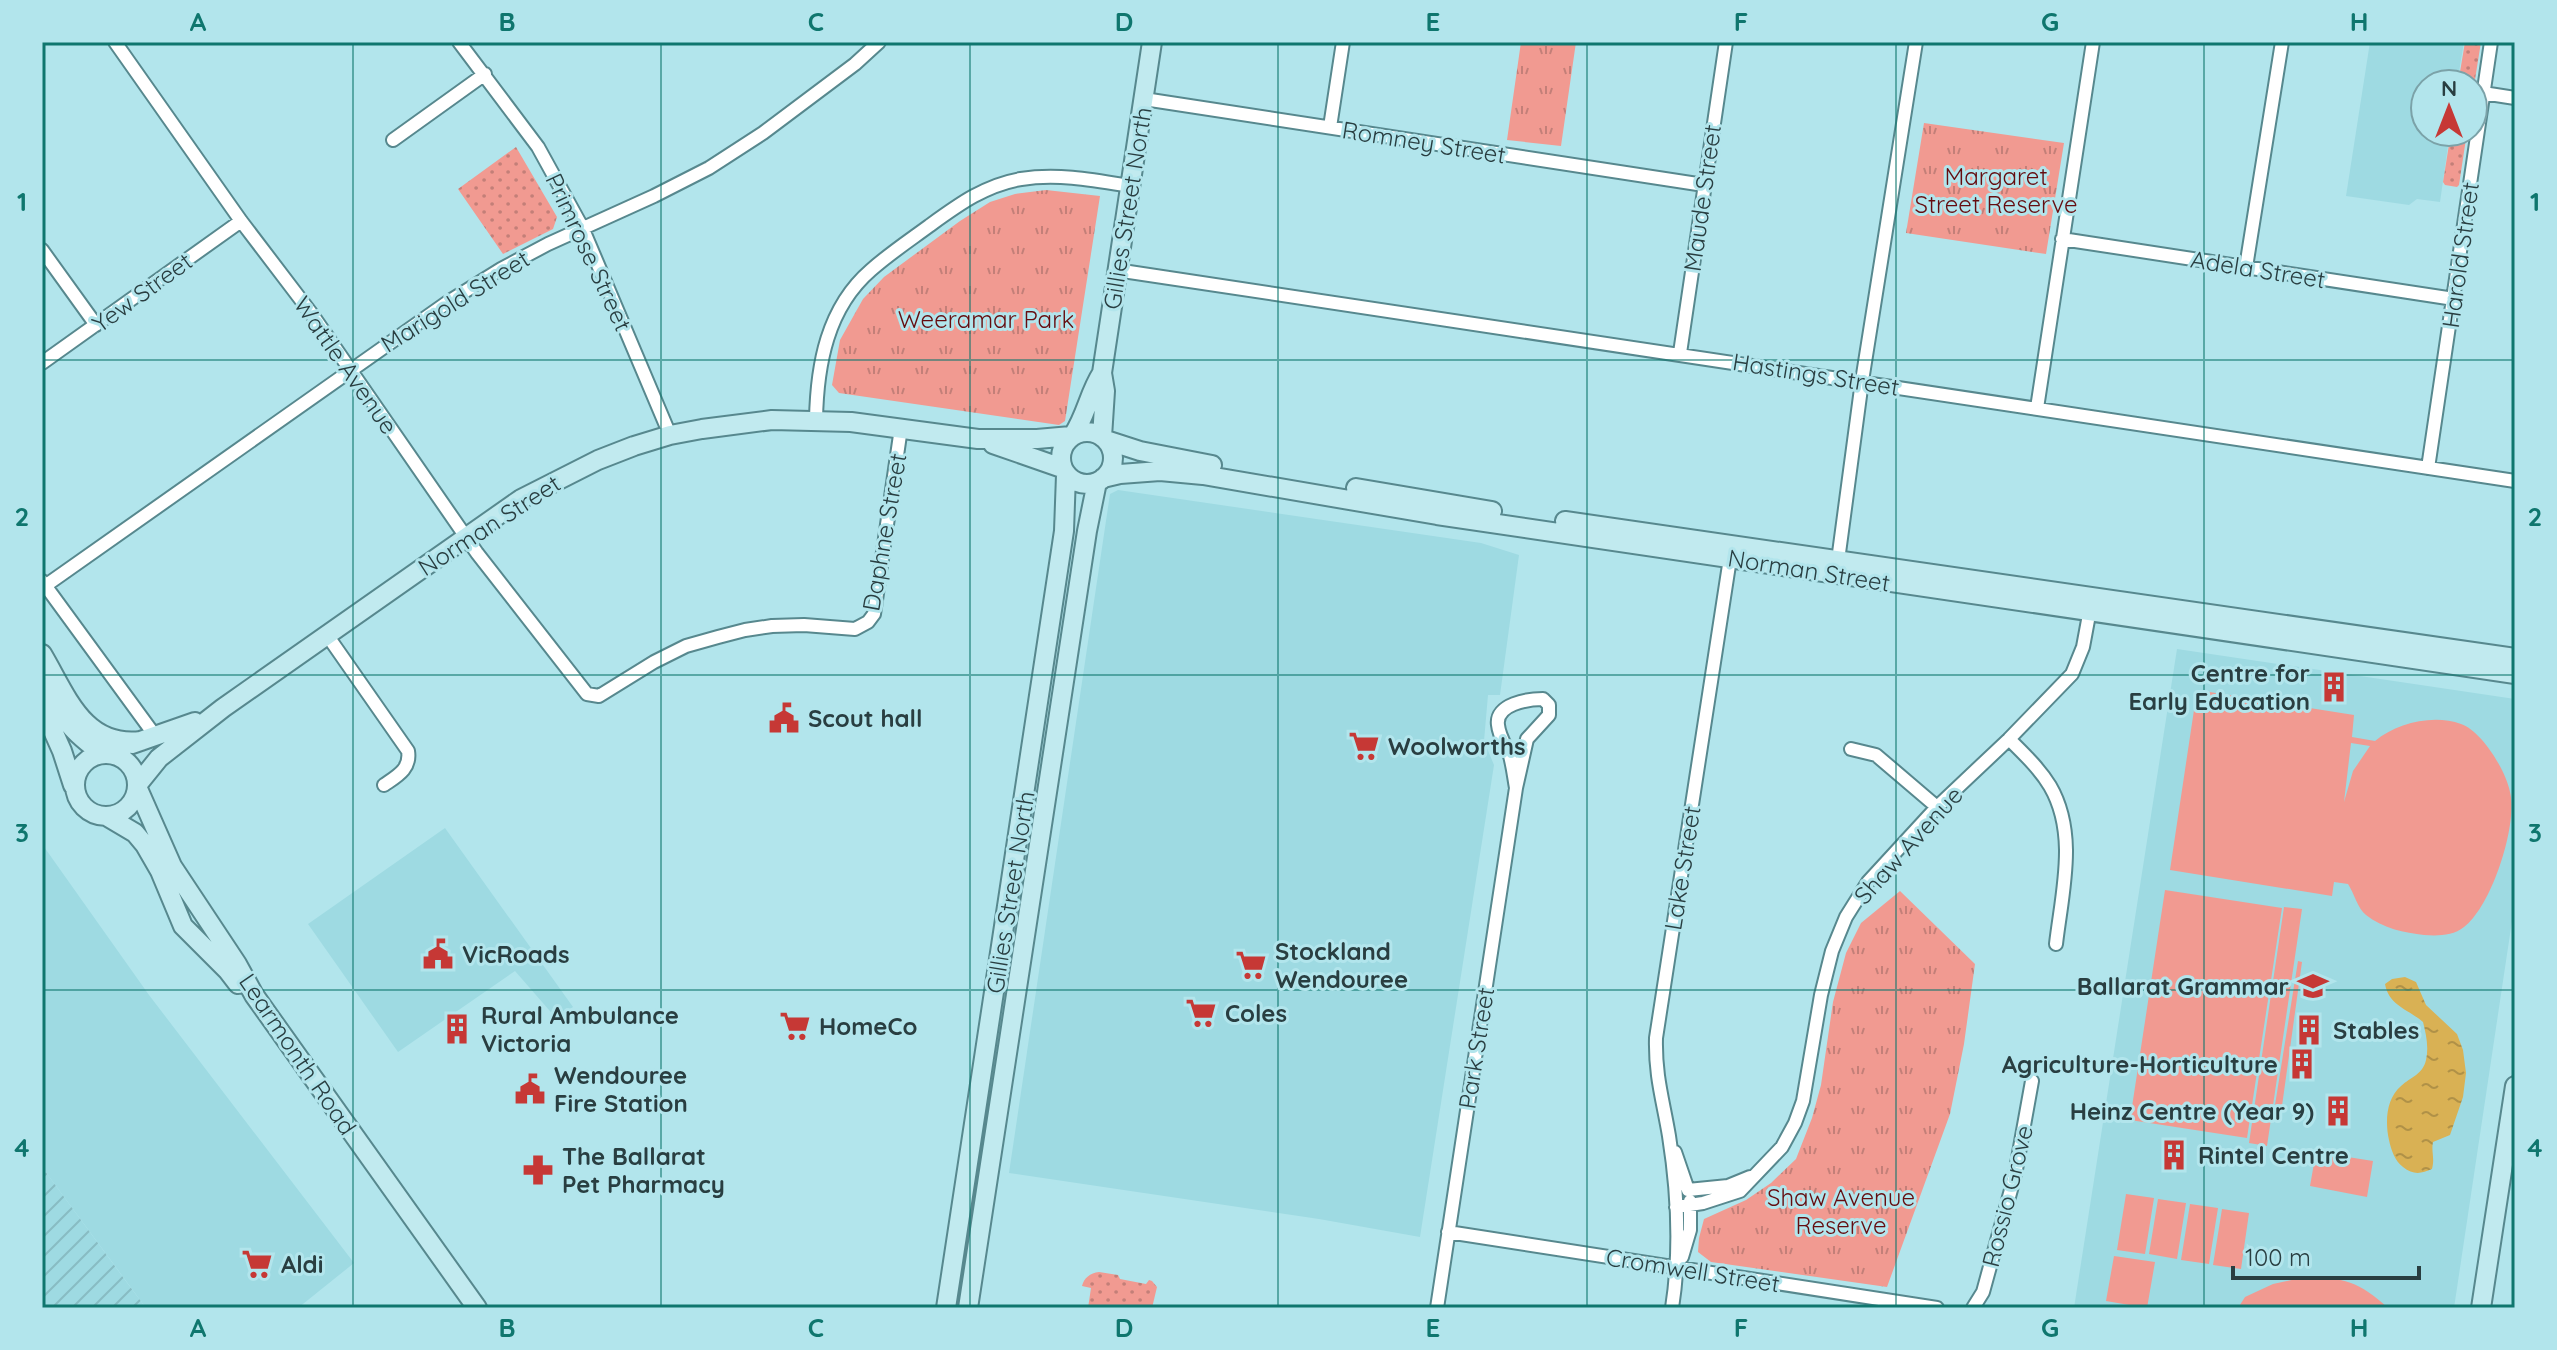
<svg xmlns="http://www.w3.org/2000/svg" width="2557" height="1350" viewBox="0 0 2557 1350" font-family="Quicksand,sans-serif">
<defs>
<pattern id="industrial-furrows" width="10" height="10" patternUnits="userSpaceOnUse" patternTransform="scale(2)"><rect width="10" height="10" fill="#9edae2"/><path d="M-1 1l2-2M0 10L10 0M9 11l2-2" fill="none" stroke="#88bcc3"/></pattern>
<pattern id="grass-dots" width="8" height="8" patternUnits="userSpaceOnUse" patternTransform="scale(2)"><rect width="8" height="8" fill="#f19a91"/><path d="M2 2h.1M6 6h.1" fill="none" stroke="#c37f78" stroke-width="1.8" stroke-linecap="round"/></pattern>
<pattern id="park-tufts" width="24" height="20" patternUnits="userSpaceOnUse" patternTransform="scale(2)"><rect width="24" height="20" fill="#f19a91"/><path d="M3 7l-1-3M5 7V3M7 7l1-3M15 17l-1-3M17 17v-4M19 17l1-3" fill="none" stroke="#c37f78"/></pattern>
<pattern id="water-ripples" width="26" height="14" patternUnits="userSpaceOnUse" patternTransform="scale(2)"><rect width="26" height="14" fill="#d9b154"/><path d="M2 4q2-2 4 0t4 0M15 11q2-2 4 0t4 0" fill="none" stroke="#b09147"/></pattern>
</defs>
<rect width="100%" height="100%" fill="#b2e5ec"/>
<!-- built -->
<path fill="#9edae2" d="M 2370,42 L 2464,42 L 2457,84 L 2425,84 L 2425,132 L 2450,132 L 2440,202 L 2417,199 L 2409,205 L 2346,196 Z
M 1118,490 L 1481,543 L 1519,555 L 1500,695 L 1488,695 L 1484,741 L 1494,765 L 1420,1237 L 1319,1219 L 1009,1173 L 1110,494 Z
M 2177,649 L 2515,699 L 2515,901 L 2454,1308 L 2074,1308 Z
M 445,828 L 573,1007 L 556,1018 L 515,971 L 398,1052 L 308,924 Z
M 42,844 L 149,995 L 354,1263 L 298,1308 L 146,1308 L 42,1167 Z"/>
<!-- industrial -->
<path fill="url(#industrial-furrows)" d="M 42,1167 L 128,1284 L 146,1308 L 42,1308 Z"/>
<!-- grass -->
<path fill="url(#grass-dots)" d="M 2465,42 L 2481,42 L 2473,92 L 2473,84 L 2458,84 Z
M 2451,132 L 2467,132 L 2459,185 L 2457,187 L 2445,185 L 2443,182 Z
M 516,147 L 557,217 L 553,229 L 503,254 L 458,189 Z
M 1099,1272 L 1118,1275 L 1120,1279 L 1146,1284 L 1149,1280 L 1152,1281 L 1157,1287 L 1152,1308 L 1088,1308 L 1091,1288 L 1082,1286 C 1084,1278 1090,1273 1099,1272 Z"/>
<!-- park -->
<path fill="url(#park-tufts)" d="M 1521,42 L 1576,42 L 1561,146 L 1507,140 Z
M 1924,123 L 2064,143 L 2046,254 L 1906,233 Z
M 1046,190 L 1100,196 L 1065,421 L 1059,425 L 839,393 L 832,385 L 840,340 L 863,299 L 884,277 L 960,221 L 990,202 L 1015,194 Z
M 1900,891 L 1975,964 L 1964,1044 L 1950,1114 L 1887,1287 L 1711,1262 L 1698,1252 L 1699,1238 L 1704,1219 L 1746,1200 L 1771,1183 L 1796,1159 L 1812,1118 L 1821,1085 L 1833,1002 L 1846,953 L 1861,923 Z"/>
<!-- pitch -->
<path fill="#f19a91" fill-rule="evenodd" d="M 2197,690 L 2354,715 L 2352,737 L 2375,741 C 2397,723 2433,714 2461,724 C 2482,731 2506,771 2510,792 C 2518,824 2492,906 2464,927 C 2453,936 2437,936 2424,935 C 2405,933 2382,928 2366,915 C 2358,909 2354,893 2348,884 L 2334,882 L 2332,896 L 2170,870 ZM 2351,743 L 2370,746 L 2353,771 L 2344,802 Z
M 2165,890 L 2282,908 L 2247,1138 L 2130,1120 Z
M 2284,907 L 2302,909 L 2267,1146 L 2249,1143 Z
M 2298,961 L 2302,962 L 2282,1106 L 2275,1105 Z
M 2316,1152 L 2373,1161 L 2367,1197 L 2310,1186 Z
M 2126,1194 L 2154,1198 L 2145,1254 L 2117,1250 Z
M 2158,1199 L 2186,1203 L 2177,1259 L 2149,1254 Z
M 2190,1204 L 2218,1208 L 2209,1264 L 2181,1260 Z
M 2222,1209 L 2249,1213 L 2241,1269 L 2213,1265 Z
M 2114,1256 L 2155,1262 L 2147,1308 L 2106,1301 Z
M 2305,1277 C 2343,1277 2360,1282 2388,1308 L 2238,1308 L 2245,1297 L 2273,1284 Z"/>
<!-- water -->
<path fill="url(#water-ripples)" d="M 2405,977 L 2416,982 L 2426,1005 L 2457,1034 L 2463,1050 L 2466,1073 L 2463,1097 L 2450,1135 L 2433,1142 C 2431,1152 2435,1158 2432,1169 C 2421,1174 2413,1175 2403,1167 C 2395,1161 2391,1150 2389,1140 C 2385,1122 2386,1099 2401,1086 C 2411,1077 2423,1074 2426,1060 C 2429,1047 2426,1034 2423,1022 C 2408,1009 2389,1006 2385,984 L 2392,979 Z"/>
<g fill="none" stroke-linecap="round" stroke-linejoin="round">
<!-- street casing -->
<g stroke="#57888e" stroke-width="16">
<path id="street" d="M 115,42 L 241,221 L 311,313 L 477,553 L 587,694 L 599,696 L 654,662 L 686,646 L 718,637 L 745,630 L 772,626 L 804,625 L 855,629 L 868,622 L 874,614 L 901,428
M 459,42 L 538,147 L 582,227 L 670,435
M 2483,93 L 2515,98
M 1144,99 L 1704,185
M 1330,127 L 1343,42
M 393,140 L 485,74
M 2062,239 L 2454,299
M 42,250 L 96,325
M 2246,267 L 2282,42
M 1116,270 L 2515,481
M 1680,353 L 1726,42
M 42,363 L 241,221
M 2037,408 L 2093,42
M 816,420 C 817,365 827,308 871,270 C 889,254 910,240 929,226 C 958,205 985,185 1021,179 C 1057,173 1094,180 1130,186
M 2428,468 L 2491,42
M 1837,568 L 1862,381 L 1916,42
M 42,581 L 156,737
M 45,586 L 448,302 L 501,269 L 548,244 L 654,196 L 709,168 L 763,133 L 855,64 L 879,42
M 327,635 L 408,751 C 411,769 397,776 384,785
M 2009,739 C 2024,754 2039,768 2050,786 C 2078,834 2062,892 2056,944
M 1851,749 L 1876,755 L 1937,807
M 1675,1152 L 1688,1190 L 1728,1186 L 1750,1177
M 1676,1207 L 1703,1203 L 1740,1191 L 1782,1147 L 1795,1123 L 1803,1101 L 1821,995 L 1832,951 L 1846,917 L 1868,882 L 1937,807 L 2009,739 L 2072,674 L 2083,647 L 2091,604
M 1448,1232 L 1937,1308
M 1682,1257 L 1690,1230 L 1690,1201
M 1437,1308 L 1516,788 L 1527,739 L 1549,715 L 1549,705 L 1543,699 C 1528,699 1495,704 1498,725 C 1499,736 1506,746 1510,756 C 1513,767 1514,777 1516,788
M 1672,1308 C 1681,1251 1678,1193 1669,1136 C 1663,1100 1655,1076 1656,1038 L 1731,552
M 1973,1308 L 1983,1292 L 2015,1175 L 2032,1081"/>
</g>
<!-- secondary casing -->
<g stroke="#57888e" stroke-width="22">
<path id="secondary" d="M1061 458a26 26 0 1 1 52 0a26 26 0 1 1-52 0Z
M 1073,435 C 1086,416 1089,393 1102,373
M 1102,437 L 1105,391 L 1102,373 L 1152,42
M 1106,440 L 1140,451 L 1212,465
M 993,444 L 1062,468
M 1103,478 L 1120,474 L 1160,471 L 1203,475 L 1437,515 L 2515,674
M 1356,488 L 1492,511
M 1565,521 L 2515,658
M 42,654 C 66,694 83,748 141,741
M 49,686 C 64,722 71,731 103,754
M 42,706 L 62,751 L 73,785
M 132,744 L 195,722
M75 785a31 31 0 1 1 62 0a31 31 0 1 1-62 0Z
M 138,784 L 159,758 L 223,708 L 521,499 L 598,460 L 634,446 L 670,435 L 702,429 L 772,420 L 851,422 L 978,439 L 1037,439 L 1071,436
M 138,789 L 172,866 L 237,964 L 254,995 L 477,1308
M 108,817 L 135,833 L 145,845 L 160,871 L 183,926 L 228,971 L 238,984
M 946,1308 L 1064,531 L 1066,475
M 968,1308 L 1087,531 L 1097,482
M 2481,1308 L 2515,1086"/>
</g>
<!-- street -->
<use href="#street" stroke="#fff" stroke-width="12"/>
<!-- secondary -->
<use href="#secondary" stroke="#c1eaef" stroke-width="18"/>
</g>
<!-- grid -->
<path fill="none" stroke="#0f766e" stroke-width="2" stroke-opacity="0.55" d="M 353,42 L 353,1308M 661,42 L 661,1308M 970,42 L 970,1308M 1278,42 L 1278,1308M 1587,42 L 1587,1308M 1896,42 L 1896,1308M 2204,42 L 2204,1308M 42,360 L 2515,360M 42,675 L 2515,675M 42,990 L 2515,990"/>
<!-- icons -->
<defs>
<g id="building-bare" transform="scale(2.4)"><path d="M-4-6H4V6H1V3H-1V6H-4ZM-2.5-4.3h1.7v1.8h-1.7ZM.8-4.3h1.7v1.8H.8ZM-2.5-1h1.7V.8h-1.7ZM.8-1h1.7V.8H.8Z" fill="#c63835" stroke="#b2e5ec" stroke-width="2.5" paint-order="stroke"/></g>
<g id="civic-bare" transform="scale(2.4)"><path d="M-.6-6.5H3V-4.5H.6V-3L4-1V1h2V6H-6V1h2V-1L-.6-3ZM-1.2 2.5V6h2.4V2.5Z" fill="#c63835" stroke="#b2e5ec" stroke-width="2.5" paint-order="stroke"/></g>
<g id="supermarket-bare" transform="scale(2.4)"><path d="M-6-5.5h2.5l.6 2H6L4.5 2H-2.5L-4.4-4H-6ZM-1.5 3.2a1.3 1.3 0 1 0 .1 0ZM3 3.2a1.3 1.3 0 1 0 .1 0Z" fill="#c63835" stroke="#b2e5ec" stroke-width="2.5" paint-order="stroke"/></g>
<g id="school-bare" transform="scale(2.4)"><path d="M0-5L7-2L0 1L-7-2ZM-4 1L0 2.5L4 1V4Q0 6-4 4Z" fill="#c63835" stroke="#b2e5ec" stroke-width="2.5" paint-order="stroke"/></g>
<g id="pharmacy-bare" transform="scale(2.4)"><path d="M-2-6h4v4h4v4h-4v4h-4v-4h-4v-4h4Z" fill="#c63835" stroke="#b2e5ec" stroke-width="2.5" paint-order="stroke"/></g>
</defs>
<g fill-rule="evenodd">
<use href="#building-bare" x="2334" y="687"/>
<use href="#civic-bare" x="784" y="718"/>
<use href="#supermarket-bare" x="1364" y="746"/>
<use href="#civic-bare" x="438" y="954"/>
<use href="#supermarket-bare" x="1251" y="965"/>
<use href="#school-bare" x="2313" y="986"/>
<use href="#supermarket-bare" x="1201" y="1013"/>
<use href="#supermarket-bare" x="795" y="1026"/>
<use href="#building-bare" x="457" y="1029"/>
<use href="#building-bare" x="2309" y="1030"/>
<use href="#building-bare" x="2302" y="1064"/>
<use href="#civic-bare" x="530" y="1089"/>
<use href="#building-bare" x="2338" y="1111"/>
<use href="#building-bare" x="2174" y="1155"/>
<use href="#pharmacy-bare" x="538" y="1170"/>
<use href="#supermarket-bare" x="257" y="1264"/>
</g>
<g text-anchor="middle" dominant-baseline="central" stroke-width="6" stroke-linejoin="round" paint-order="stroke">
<!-- street labels -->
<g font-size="24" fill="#293e41" stroke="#b2e5ec">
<text transform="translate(1424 142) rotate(9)">Romney Street</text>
<text transform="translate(1702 198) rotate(-82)">Maude Street</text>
<text transform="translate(1127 208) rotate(-81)">Gillies Street North</text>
<text transform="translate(589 252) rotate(65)">Primrose Street</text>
<text transform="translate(2460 255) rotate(-82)">Harold Street</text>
<text transform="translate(2258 269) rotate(9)">Adela Street</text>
<text transform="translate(142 292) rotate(-36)">Yew Street</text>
<text transform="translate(455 301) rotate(-32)">Marigold Street</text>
<text transform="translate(346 365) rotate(55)">Wattle Avenue</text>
<text transform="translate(1816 374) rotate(9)">Hastings Street</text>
<text transform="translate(489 525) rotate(-33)">Norman Street</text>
<text transform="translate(884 532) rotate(-80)">Daphne Street</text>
<text transform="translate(1809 570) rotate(9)">Norman Street</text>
<text transform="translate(1908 845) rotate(-48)">Shaw Avenue</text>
<text transform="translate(1682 868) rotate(-81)">Lake Street</text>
<text transform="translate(1010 892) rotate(-81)">Gillies Street North</text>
<text transform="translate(1476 1048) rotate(-81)">Park Street</text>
<text transform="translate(298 1054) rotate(56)">Learmonth Road</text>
<text transform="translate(2007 1196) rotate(-76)">Rossio Grove</text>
<text transform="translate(1693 1270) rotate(9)">Cromwell Street</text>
</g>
<!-- park labels -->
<g font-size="24" fill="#650c0f" stroke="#b2e5ec">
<text x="1996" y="176">Margaret<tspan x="1996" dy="28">Street Reserve</tspan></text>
<text x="986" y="319">Weeramar Park</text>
<text x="1841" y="1197">Shaw Avenue<tspan x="1841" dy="28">Reserve</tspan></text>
</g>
<!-- poi labels -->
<g font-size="24" font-weight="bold" fill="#293e41" stroke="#b2e5ec" text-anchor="start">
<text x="2310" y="673" text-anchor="end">Centre for<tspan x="2310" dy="28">Early Education</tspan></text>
<text x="808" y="718">Scout hall</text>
<text x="1388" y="746">Woolworths</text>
<text x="1275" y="951">Stockland<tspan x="1275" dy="28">Wendouree</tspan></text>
<text x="462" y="954">VicRoads</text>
<text x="2289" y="986" text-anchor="end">Ballarat Grammar</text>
<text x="1225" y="1013">Coles</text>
<text x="481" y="1015">Rural Ambulance<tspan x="481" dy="28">Victoria</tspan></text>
<text x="819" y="1026">HomeCo</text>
<text x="2333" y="1030">Stables</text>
<text x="2278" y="1064" text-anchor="end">Agriculture-Horticulture</text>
<text x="554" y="1075">Wendouree<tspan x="554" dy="28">Fire Station</tspan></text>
<text x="2314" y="1111" text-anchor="end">Heinz Centre (Year 9)</text>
<text x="2198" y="1155">Rintel Centre</text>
<text x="562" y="1156">The Ballarat<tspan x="562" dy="28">Pet Pharmacy</tspan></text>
<text x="281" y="1264">Aldi</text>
</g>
</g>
<!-- border -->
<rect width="2557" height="1350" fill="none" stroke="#b2e5ec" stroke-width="88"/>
<!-- north arrow -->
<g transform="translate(2449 108)"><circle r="38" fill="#b2e5ec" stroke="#7ba2a8" stroke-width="2"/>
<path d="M0-6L14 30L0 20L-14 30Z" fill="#c63835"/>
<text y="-12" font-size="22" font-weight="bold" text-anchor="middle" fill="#293e41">N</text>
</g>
<!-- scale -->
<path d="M2233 1266v12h186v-12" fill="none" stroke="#293e41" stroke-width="4"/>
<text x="2245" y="1266" font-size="24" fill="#293e41" stroke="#b2e5ec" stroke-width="6" paint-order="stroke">100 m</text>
<rect x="44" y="44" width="2469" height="1262" fill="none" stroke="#0f766e" stroke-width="3"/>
<g font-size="26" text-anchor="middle" font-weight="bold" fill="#0f766e">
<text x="198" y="31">A</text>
<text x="507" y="31">B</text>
<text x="816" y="31">C</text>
<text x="1124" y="31">D</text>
<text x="1433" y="31">E</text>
<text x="1741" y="31">F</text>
<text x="2050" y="31">G</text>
<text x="2359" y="31">H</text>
<text x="22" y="211">1</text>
<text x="2535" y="211">1</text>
<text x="22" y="526">2</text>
<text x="2535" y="526">2</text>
<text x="22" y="842">3</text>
<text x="2535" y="842">3</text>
<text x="22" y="1157">4</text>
<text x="2535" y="1157">4</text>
<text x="198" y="1337">A</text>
<text x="507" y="1337">B</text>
<text x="816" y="1337">C</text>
<text x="1124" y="1337">D</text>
<text x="1433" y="1337">E</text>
<text x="1741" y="1337">F</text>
<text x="2050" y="1337">G</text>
<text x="2359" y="1337">H</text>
</g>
</svg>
